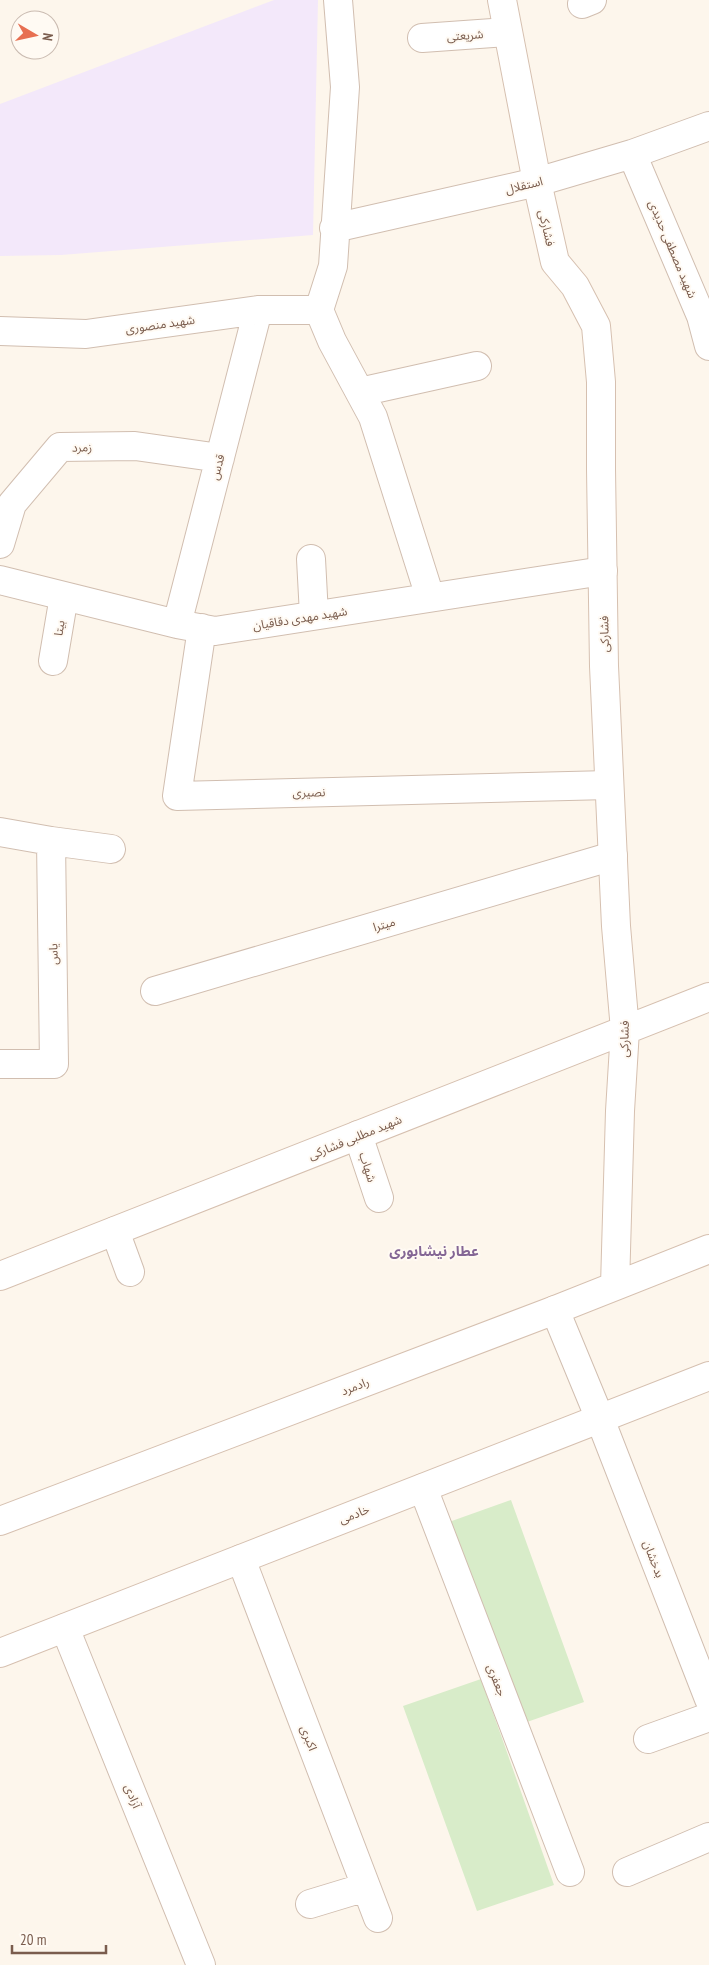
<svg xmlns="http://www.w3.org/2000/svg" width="709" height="1965" viewBox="0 0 709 1965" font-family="'PT Sans Narrow','Noto Sans Arabic',sans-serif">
<rect width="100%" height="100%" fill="#fdf6ec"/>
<!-- education -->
<path fill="#f3e8fa" d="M 274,0 L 318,0 L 313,235 L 61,255 L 0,256 L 0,104 Z"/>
<!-- green -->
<path fill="#d8ecc9" d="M 511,1500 L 584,1702 L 527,1722 L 449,1522 Z
M 481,1679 L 554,1885 L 477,1911 L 403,1706 Z"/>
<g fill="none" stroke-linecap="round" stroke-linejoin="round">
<!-- street casing -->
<g stroke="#d1beb0" stroke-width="30">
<path id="street" d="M 338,0 L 345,87 L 333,266 L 319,310 L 332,341 L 373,417 L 430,597
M 582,4 L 592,0
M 422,38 L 507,32
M 632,154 L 701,316 L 709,346
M 334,228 L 537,182 L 632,154 L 709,126
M 0,331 L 86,334 L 258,310 L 319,310
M 360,392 L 477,366
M 0,544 L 12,504 L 60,447 L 135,446 L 220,458
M 311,559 L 314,615
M 0,580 L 177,624 L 215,631 L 603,571
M 177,624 L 258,310
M 202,628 L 177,796 L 609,785
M 53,661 L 64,596
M 0,832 L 51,841 L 54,1064 L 0,1064
M 51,841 L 111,849
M 155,991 L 613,856
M 358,1135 L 379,1198
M 115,1231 L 130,1272
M 555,1310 L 600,1419 L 709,1699
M 423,1488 L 570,1872
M 241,1559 L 378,1918
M 65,1628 L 201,1965
M 648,1739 L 709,1717
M 627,1872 L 709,1837
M 310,1904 L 366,1887"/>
</g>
<!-- secondary casing -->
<g stroke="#d6c0b0" stroke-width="30">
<path id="secondary" d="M 502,0 L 537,182 L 555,262 L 575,286 L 596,326 L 601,382 L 601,469 L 604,666 L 616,926 L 625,1030 L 620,1111 L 615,1286
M 0,1276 L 709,997
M 0,1521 L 555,1310 L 709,1249
M 0,1653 L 709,1376"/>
</g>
<!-- street -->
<use href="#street" stroke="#fff" stroke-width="28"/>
<!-- secondary -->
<use href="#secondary" stroke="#fff" stroke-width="28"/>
</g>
<g text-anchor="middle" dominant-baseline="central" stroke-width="4" stroke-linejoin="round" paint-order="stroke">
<!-- street labels -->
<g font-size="12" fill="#7a5c4d" stroke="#fffaf3">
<text transform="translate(465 35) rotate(-4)">شریعتی</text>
<text transform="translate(524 185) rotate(-14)">استقلال</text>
<text transform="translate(547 228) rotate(77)">فشارکی</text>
<text transform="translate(673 249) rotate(67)">شهید مصطفی حدیدی</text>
<text transform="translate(160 324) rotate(-8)">شهید منصوری</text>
<text transform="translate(82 447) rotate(-1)">زمرد</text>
<text transform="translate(217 467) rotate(-75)">قدس</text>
<text transform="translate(300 618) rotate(-9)">شهید مهدی دقاقیان</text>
<text transform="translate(59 628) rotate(-81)">بیتا</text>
<text transform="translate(604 634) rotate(-91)">فشارکی</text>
<text transform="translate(309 792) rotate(-1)">نصیری</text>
<text transform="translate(384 924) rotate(-16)">میترا</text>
<text transform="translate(53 954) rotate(-91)">یاس</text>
<text transform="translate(624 1039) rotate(-89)">فشارکی</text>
<text transform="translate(355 1137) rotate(-22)">شهید مطلبی فشارکی</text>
<text transform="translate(368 1167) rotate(72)">شهاب</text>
<text transform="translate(355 1386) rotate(-21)">رادمرد</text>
<text transform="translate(354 1514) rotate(-21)">خادمی</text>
<text transform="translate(654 1559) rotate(69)">بدخشان</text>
<text transform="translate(497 1680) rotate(69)">جعفری</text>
<text transform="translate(309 1738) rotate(69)">اکبری</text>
<text transform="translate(133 1796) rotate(68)">آزادی</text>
</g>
<!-- neighbourhood labels -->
<g font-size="14" font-weight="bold" fill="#846695" stroke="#fffaf3">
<text x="434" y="1251">عطار نیشابوری</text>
</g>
</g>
<!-- north arrow -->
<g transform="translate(35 35) rotate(99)"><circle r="24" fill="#fffaf3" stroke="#cabbb1"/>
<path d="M0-4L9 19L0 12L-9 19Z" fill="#e76f51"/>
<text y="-8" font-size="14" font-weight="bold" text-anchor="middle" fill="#7a5c4d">N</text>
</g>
<!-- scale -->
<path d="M12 1945v8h94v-8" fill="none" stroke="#7a5c4d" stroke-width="2.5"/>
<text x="20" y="1945" font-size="15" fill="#7a5c4d" stroke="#fffaf3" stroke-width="4" paint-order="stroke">20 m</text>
</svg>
